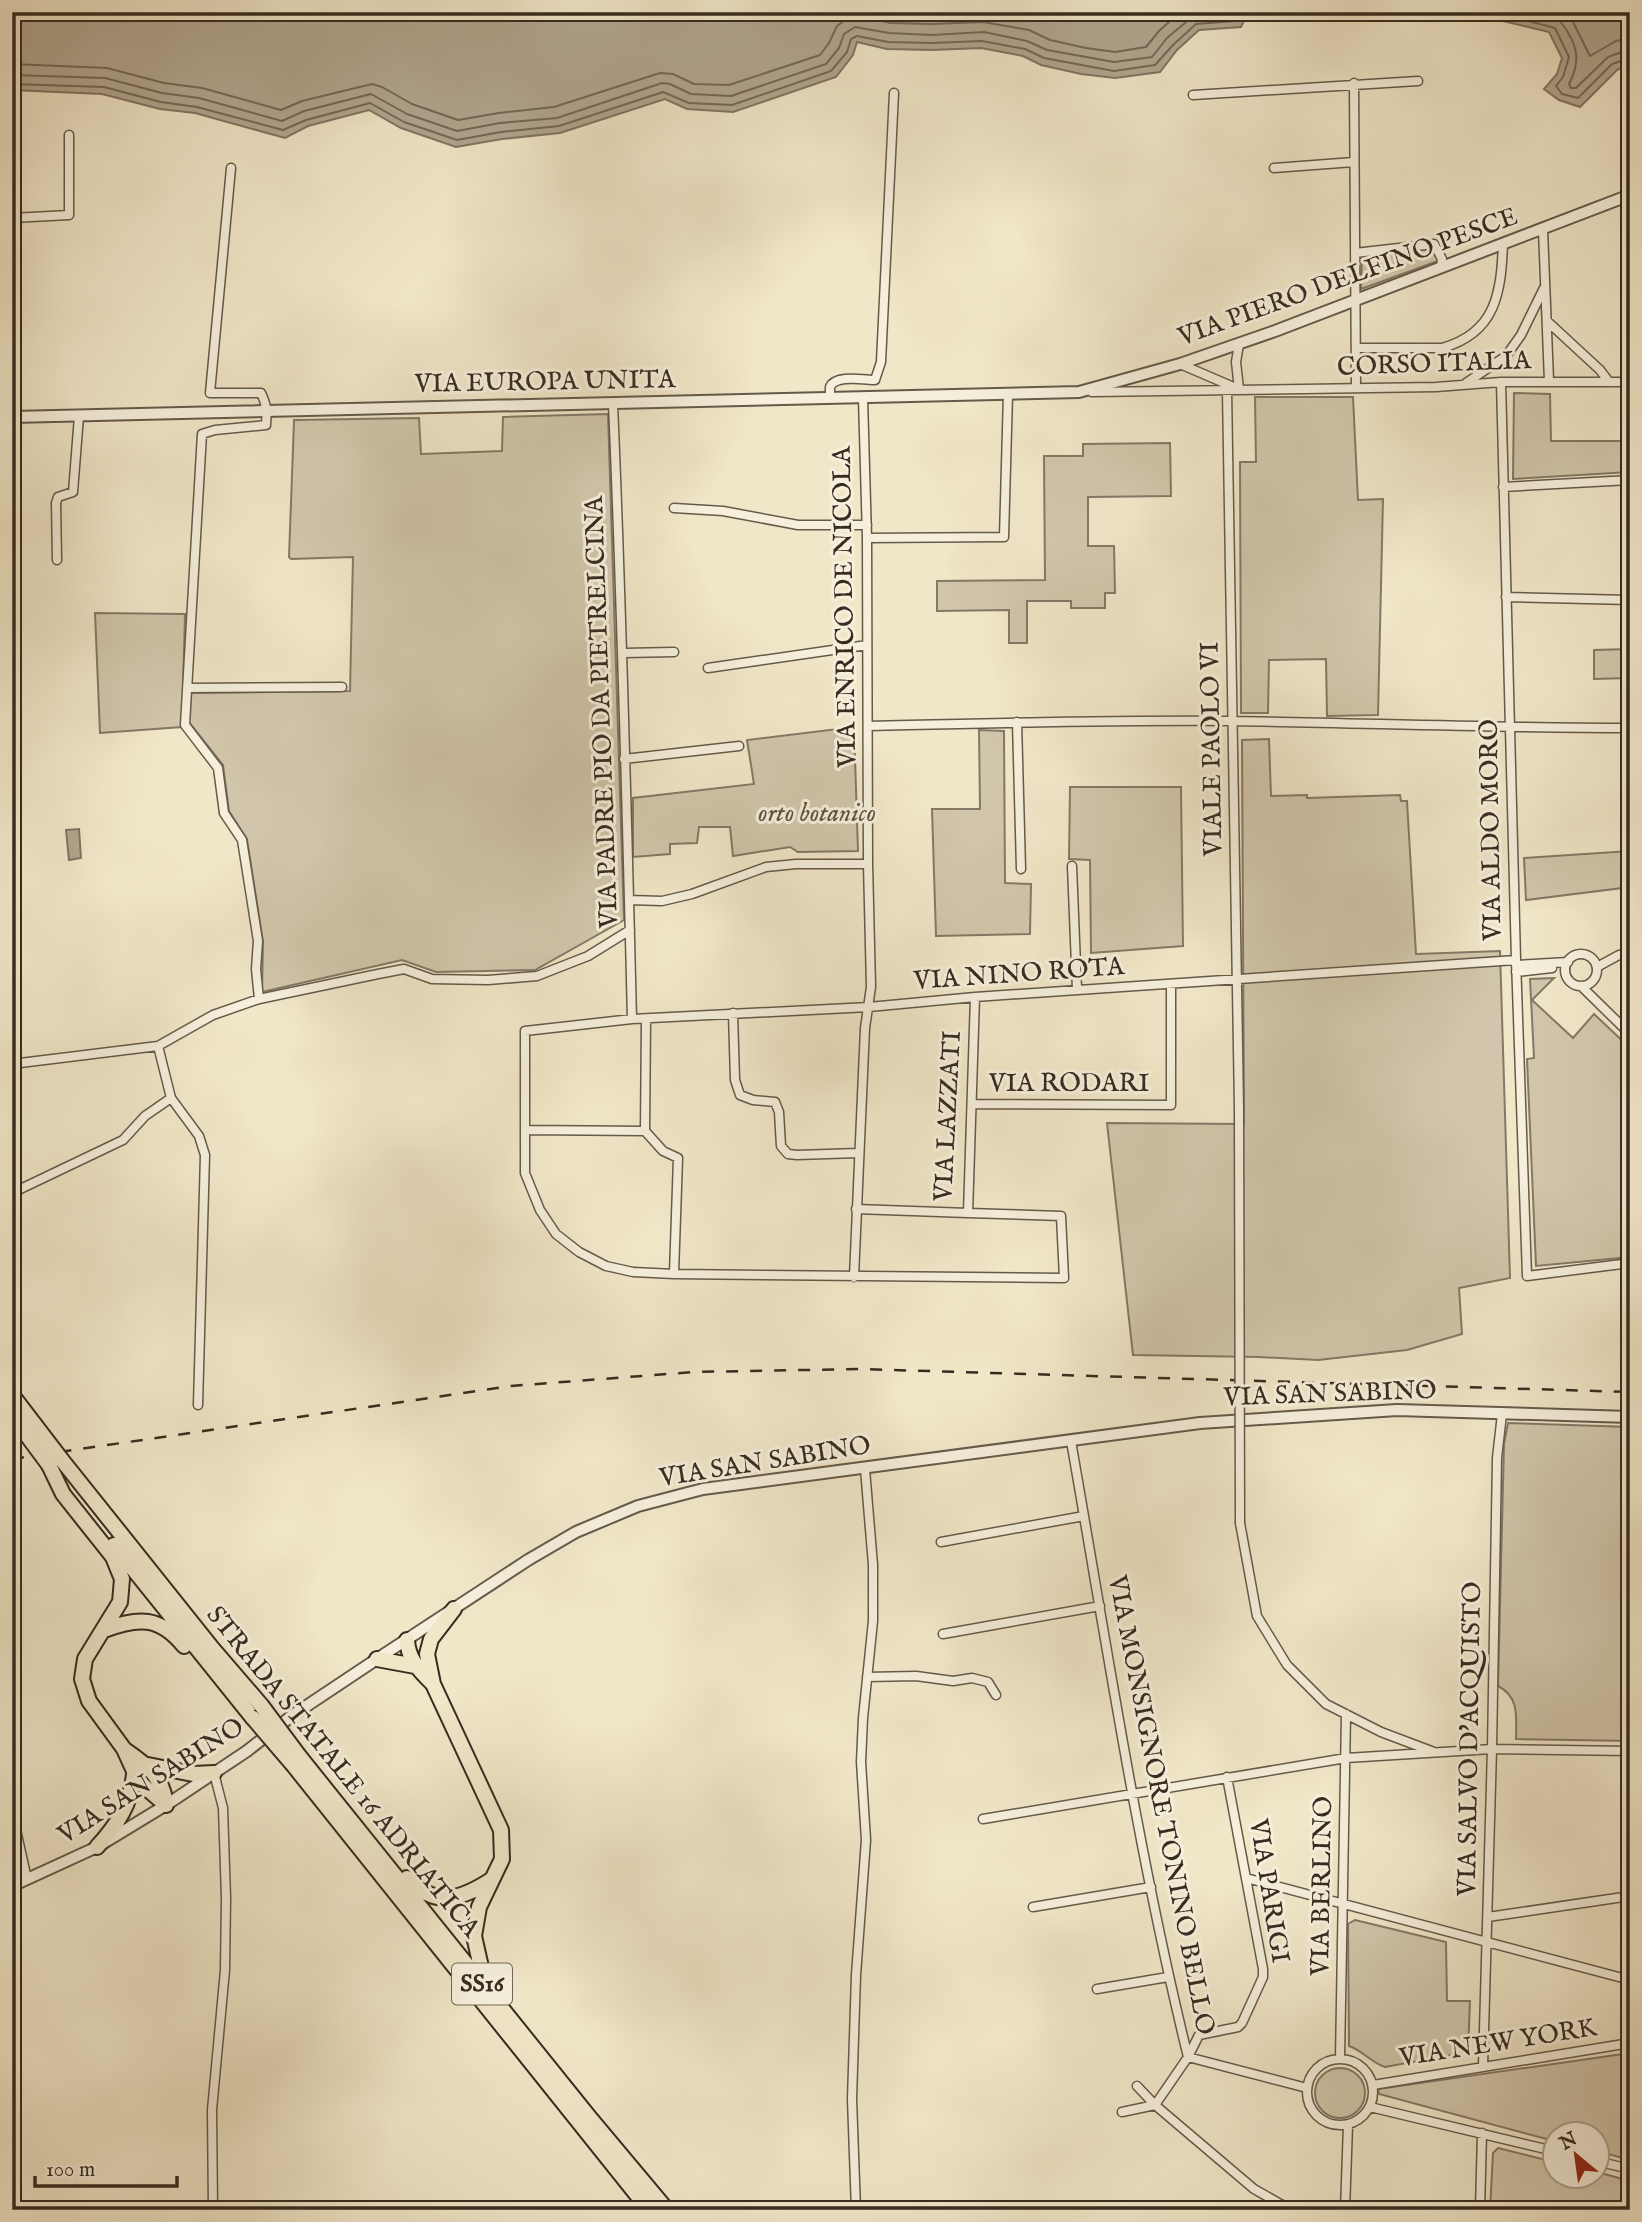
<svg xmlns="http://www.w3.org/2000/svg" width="1642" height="2222" viewBox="0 0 1642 2222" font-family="'IM FELL English',serif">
<rect width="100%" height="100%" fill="#f0e6c8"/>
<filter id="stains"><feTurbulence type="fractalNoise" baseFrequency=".00286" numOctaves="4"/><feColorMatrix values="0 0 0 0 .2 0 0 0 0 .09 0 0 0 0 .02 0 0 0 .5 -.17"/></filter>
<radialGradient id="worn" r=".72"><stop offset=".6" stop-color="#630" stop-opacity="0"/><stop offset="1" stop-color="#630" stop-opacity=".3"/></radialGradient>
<!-- green -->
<path fill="#d1c6ab" stroke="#847866" stroke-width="2" d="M 1425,249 L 1434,250 L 1438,261 L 1361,289 L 1362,255 Z
M 1514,393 L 1550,394 L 1551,441 L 1630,441 L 1630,472 L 1513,479 Z
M 1255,397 L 1353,397 L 1358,500 L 1383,499 L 1378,715 L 1327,716 L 1326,659 L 1269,660 L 1268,713 L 1241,713 L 1240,462 L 1256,462 Z
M 608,414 L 624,920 L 535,970 L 436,972 L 402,960 L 262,992 L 263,942 L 247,839 L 229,811 L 223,765 L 189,722 L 191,693 L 350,691 L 353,557 L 291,559 L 289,557 L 294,420 L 419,418 L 421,454 L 502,451 L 503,417 Z
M 1170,443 L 1171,496 L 1088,497 L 1088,546 L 1114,546 L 1115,593 L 1105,593 L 1105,608 L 1071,608 L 1071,601 L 1027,601 L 1027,643 L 1009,643 L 1009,610 L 937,611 L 937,581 L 1045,580 L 1044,456 L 1083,456 L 1083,444 Z
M 95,613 L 185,614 L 182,727 L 100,733 Z
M 1630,649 L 1630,678 L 1594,679 L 1594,650 Z
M 854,727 L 858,851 L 798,852 L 790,847 L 733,856 L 730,827 L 699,827 L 697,843 L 670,844 L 670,854 L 633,857 L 633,798 L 754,784 L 747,740 Z
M 979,730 L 1004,731 L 1005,883 L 1031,884 L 1030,934 L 936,936 L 932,809 L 980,809 Z
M 1269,739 L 1271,796 L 1307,795 L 1307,798 L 1400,795 L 1401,801 L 1407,801 L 1416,954 L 1500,951 L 1510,1278 L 1459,1288 L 1462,1334 L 1407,1350 L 1318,1360 L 1258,1357 L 1133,1355 L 1107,1123 L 1244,1124 L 1242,740 Z
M 1070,787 L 1181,787 L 1183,946 L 1091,953 L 1090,860 L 1069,859 Z
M 1630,851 L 1630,887 L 1526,900 L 1524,858 Z
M 1554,978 L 1532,1000 L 1573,1038 L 1594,1014 L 1630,1048 L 1630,1257 L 1536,1266 L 1527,1059 L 1534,1058 L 1530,979 Z
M 1508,1423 L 1630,1427 L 1630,1741 L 1516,1739 C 1516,1718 1520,1697 1498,1686 L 1504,1444 Z
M 1355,1920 L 1446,1942 L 1447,2001 L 1470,2001 L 1468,2052 L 1385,2067 C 1372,2063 1363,2051 1349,2046 L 1348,1924 Z
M 1630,2053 L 1630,2160 L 1597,2151 L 1596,2134 L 1554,2134 L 1554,2141 L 1379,2094 L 1378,2089 Z
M1315 2093a25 25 0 1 1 50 0a25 25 0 1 1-50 0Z
M 1498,2148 L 1554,2162 L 1554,2176 L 1596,2176 L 1597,2172 L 1630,2181 L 1630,2210 L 1490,2210 L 1493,2153 Z"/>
<!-- water -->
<path fill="#b1a68f" stroke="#807563" stroke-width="2" d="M 12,12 L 1248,12 L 1241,27 L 1199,30 L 1177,50 L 1160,72 L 1115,78 L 1081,74 L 1041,65 L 1023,56 L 981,48 L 932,50 L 887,49 L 857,42 L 853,55 L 836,77 L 733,112 L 687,109 L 665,99 L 560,133 L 502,139 L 456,147 L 401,128 L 369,110 L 308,126 L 285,138 L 195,113 L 160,109 L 102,94 L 12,90 Z
M 1465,12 L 1630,12 L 1630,63 L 1617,70 L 1580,107 L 1559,100 L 1544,89 L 1557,74 L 1562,58 L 1549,32 Z
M 79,829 L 81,858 L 69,860 L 66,830 Z"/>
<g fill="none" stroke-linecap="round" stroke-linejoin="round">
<!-- shore -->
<path stroke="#746858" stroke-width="2" d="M 1495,12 L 1555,28 L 1569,57 L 1563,77 L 1556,86 L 1562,94 L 1578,98 L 1612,64 L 1630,58
M 1533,12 L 1560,21 C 1577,43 1582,59 1569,84 L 1571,88 L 1576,88 L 1608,57 L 1630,49
M 1566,12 L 1572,20 L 1590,56 L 1616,41 L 1630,38
M 12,64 L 107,68 L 164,83 L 202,88 L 281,110 L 302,101 L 372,84 L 382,87 L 412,104 L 458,120 L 499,113 L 554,107 L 660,73 L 673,74 L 694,84 L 729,85 L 820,55 L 829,43 L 837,26 L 846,19 L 857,16 L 891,23 L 932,24 L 983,22 L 1029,30 L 1050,40 L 1086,48 L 1115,52 L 1146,47 L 1159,31 L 1180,12
M 12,75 L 105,78 L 162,93 L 199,98 L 282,121 L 304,111 L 371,94 L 407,114 L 457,131 L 500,123 L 557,118 L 662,83 L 670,84 L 691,94 L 731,96 L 826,64 L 839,48 L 844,34 L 855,27 L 889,33 L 932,35 L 984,32 L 1027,41 L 1047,50 L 1114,62 L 1152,57 L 1167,38 L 1192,17 L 1229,12
M 12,84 L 104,87 L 161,102 L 197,107 L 283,130 L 306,120 L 370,103 L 404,122 L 457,140 L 501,132 L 559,126 L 663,92 L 689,103 L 732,105 L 831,71 L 847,52 L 851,39 L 857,36 L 888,42 L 932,43 L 982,41 L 1025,49 L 1044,58 L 1114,71 L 1155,65 L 1173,45 L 1196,24 L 1235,21 L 1240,12"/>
<!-- minor casing -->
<g stroke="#655a4a" stroke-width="11">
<path id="minor" d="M 1354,83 L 1356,388
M 1193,95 L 1418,81
M 231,168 L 210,393 L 261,393 C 267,405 267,412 266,425 L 215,430 L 202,434 L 185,725 L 218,768 L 224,813 L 242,840 L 258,941 L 256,969 L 259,999
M 1274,168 L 1354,162
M 12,218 L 69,215 L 69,135
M 1543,230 L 1549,381
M 1355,253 L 1434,244 L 1442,259 L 1441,268
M 1547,321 L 1600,370 L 1609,382
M 1239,344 L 1236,362 L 1239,389
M 1356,348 L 1442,348 C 1496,333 1501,293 1503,244
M 1180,364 L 1236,388
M 1501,382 L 1516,960 L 1527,1276 L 1630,1263
M 1466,383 L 1506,356 L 1521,335 L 1544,288
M 1227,390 L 1239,1108
M 1092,392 L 1436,387 L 1501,382 L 1630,382
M 830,398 C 830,397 830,388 830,387 C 835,374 865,380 875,380 L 881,362 L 894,93
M 613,404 C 622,609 627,814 632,1019
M 1503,487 L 1630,480
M 674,508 L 723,511 L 798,525 L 867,525
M 867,538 L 1004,537 L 1008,394
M 57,560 L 56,503 L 58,497 L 73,492 L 79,416
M 1506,597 L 1630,600
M 624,653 L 674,652
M 708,668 L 867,645
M 187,688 L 342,687
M 1017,722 L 1021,869
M 868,726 C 990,723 1112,720 1233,721 C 1365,723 1497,728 1630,728
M 624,759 L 739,746
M 1072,866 L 1077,990
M 630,900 L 662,901 L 692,894 L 766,867 L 796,864 L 868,864
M1565 970a16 16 0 1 1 32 0a16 16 0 1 1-32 0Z
M 1516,965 L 1568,962
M 1597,967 L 1619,955 L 1630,954
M 1516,972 L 1552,968
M 1581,986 L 1630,1034
M 733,1013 L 735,1080 L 740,1095 L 753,1100 L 775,1102 L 779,1112 L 781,1146 L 788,1154 L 797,1155 L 858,1153
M 646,1019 L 645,1131 L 663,1151 L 678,1158 L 674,1274
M 12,1064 L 158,1046 L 213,1015 L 259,999 L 378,974 L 404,969 L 432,979 L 488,980 L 537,976 L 588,956 L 630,930
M 171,1098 L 199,1136 L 205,1155 L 198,1405
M 972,1104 L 1171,1105 L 1171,984
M 526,1130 L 645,1131
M 12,1193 L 123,1140 L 145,1116 L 171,1098 L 158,1046
M 856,1209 L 968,1213 L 975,997
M 968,1213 L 1061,1216 L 1064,1278 L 674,1274 L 633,1272 L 606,1266 L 579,1252 L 556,1234 L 540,1210 L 525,1173 L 525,1031 L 632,1019 L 869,1007 L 975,997 L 1516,960
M 854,1277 L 865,1028 L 871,987 L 868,864 L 867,538 L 863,398
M 1071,1441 C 1107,1646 1138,1854 1188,2057 L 1307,2088
M 1240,1523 L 1257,1616 L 1287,1665 L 1326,1704 L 1381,1732 L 1434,1752
M 941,1542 L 1084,1516
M 943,1634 L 1100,1606
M 867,1677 L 916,1676 L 953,1681 L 972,1678 L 988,1682 L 996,1695
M 1227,1777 L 1263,1969 L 1263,1977 L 1242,2023 L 1238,2027 L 1199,2035 L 1188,2057 L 1155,2105 L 1254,2189 L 1291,2210
M 12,1812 L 27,1879
M 983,1819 L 1346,1758 L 1492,1749 L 1630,1751
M 1246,1878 L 1630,1980
M 1033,1907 L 1151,1887
M 1488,1917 L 1630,1896
M 1097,1989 L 1168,1977
M1307 2092a33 33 0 1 1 66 0a33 33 0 1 1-66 0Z
M 1340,2059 L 1346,1714
M 1483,2066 L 1492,1749 L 1497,1458 L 1502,1414
M 1373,2085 L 1630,2043
M 1370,2107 L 1554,2151
M 1122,2112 L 1155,2105 L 1137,2086
M 1596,2161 L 1630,2169
M 213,2210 L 212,2110 L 225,1970 L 226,1898 L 223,1808 L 214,1773
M 598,2210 C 608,2204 618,2205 628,2210
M 856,2210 L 852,2099 L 856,1975 L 866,1840 L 861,1762 L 863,1718 L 873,1621 L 873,1565 L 865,1469
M 1345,2210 L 1348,2125
M 1480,2210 L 1482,2133"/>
</g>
<!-- tertiary casing -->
<g stroke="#655a4a" stroke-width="14">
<path id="tertiary" d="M 12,417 L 1079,392 L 1180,364 L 1275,331 L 1630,195
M 12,1886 L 97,1847 L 166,1805 L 247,1751 L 293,1715 L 377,1659 L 528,1560 L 576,1532 L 638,1506 L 703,1489 L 1200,1423 L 1397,1410 L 1630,1417"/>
</g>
<!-- trunk casing -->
<g stroke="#372b20" stroke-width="18">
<path id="trunk" d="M 61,1459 L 212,1648 L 261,1705
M 49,1465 L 63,1494 L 113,1557 L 122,1579 L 120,1602 L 85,1659 L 82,1679 L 89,1701 L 124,1749 L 139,1782 L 166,1805
M 114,1545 L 253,1718
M 454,1609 L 431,1639 L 427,1654 L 433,1684 L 501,1830 L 502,1859 L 479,1907 L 474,1936 L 481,1967 L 491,1983
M 104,1630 C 138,1617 160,1616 184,1646
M 407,1640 C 408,1659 419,1670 432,1683
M 377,1659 L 415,1666
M 125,1750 C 147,1765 163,1777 166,1805
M 299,1756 L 589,2117 L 667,2210
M 148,1765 L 193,1774 L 214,1773
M 294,1766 L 649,2210
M 97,1847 C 117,1825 131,1804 134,1774
M 407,1878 C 435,1908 460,1900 491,1880"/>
</g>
<!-- minor -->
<use href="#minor" stroke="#f5efdb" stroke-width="8"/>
<!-- tertiary -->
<use href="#tertiary" stroke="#f5efdb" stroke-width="10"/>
<!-- trunk -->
<use href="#trunk" stroke="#f0e6c8" stroke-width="14"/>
<!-- rail -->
<path stroke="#372b20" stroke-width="2.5" stroke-dasharray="12 12" stroke-linecap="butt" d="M 12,1459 L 511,1386 L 693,1372 L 859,1369 L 1630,1392"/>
<!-- minor-bridge casing -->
<g stroke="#655a4a" stroke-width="11" stroke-linecap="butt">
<path id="minor-bridge" d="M 1239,1108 L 1240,1523"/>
</g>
<!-- trunk-bridge casing -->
<g stroke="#372b20" stroke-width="18" stroke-linecap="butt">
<path id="trunk-bridge" d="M 12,1395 L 61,1459
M 12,1415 L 49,1465
M 261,1705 L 299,1756
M 253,1718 L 294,1766"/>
</g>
<!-- minor-bridge -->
<use href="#minor-bridge" stroke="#f5efdb" stroke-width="8"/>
<!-- trunk-bridge -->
<use href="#trunk-bridge" stroke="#f0e6c8" stroke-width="14"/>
</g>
<g text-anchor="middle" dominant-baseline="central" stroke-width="6" stroke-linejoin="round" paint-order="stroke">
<!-- shield labels -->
<rect fill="#f5efdb" stroke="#706658" stroke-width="2" x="452" y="1963.5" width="60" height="41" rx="5"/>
<g font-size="24" font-weight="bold" fill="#372b20">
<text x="482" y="1984">SS16</text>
</g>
<!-- street labels -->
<g font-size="26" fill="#372b20" stroke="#f5efdb">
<text transform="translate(1348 277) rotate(-20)">VIA PIERO DELFINO PESCE</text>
<text transform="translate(1434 364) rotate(-2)">CORSO ITALIA</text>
<text transform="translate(545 382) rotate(-1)">VIA EUROPA UNITA</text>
<text transform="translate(845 607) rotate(-91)">VIA ENRICO DE NICOLA</text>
<text transform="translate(602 712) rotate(-92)">VIA PADRE PIO DA PIETRELCINA</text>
<text transform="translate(1212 749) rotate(-91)">VIALE PAOLO VI</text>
<text transform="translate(1491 830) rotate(-91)">VIA ALDO MORO</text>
<text transform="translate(1019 974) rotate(-4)">VIA NINO ROTA</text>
<text x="1069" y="1083">VIA RODARI</text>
<text transform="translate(948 1116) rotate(-87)">VIA LAZZATI</text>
<text transform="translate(1330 1394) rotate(-2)">VIA SAN SABINO</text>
<text transform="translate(765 1462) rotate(-9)">VIA SAN SABINO</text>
<text transform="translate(1470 1739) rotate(-89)">VIA SALVO D'ACQUISTO</text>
<text transform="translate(343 1772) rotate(51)">STRADA STATALE 16 ADRIATICA</text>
<text transform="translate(151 1781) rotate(-32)">VIA SAN SABINO</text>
<text transform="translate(1161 1805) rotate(79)">VIA MONSIGNORE TONINO BELLO</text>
<text transform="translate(1322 1886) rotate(-89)">VIA BERLINO</text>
<text transform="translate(1269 1891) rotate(81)">VIA PARIGI</text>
<text transform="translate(1498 2043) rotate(-9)">VIA NEW YORK</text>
</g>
<!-- park labels -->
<g font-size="26" font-style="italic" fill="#5e5243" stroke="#f5efdb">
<text x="817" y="813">orto botanico</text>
</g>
</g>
<!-- margin -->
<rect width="1642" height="2222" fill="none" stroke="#f0e6c8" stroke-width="42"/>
<rect x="14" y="14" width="1614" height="2194" fill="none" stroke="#372b20" stroke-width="3.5"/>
<rect x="21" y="21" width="1600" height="2180" fill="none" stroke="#372b20" stroke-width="2"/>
<!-- north arrow -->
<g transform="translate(1576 2155) rotate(331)"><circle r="33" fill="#f5efdb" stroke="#a9a190" stroke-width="2"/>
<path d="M0-5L12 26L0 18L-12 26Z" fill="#8f2418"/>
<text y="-10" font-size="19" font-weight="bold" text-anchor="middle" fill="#372b20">N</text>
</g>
<!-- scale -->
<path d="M35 2176v10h142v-10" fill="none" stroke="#372b20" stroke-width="3.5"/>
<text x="46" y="2176" font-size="21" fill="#372b20" stroke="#f5efdb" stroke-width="5" paint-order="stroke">100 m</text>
<rect width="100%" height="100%" filter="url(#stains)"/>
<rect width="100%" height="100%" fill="url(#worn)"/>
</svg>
